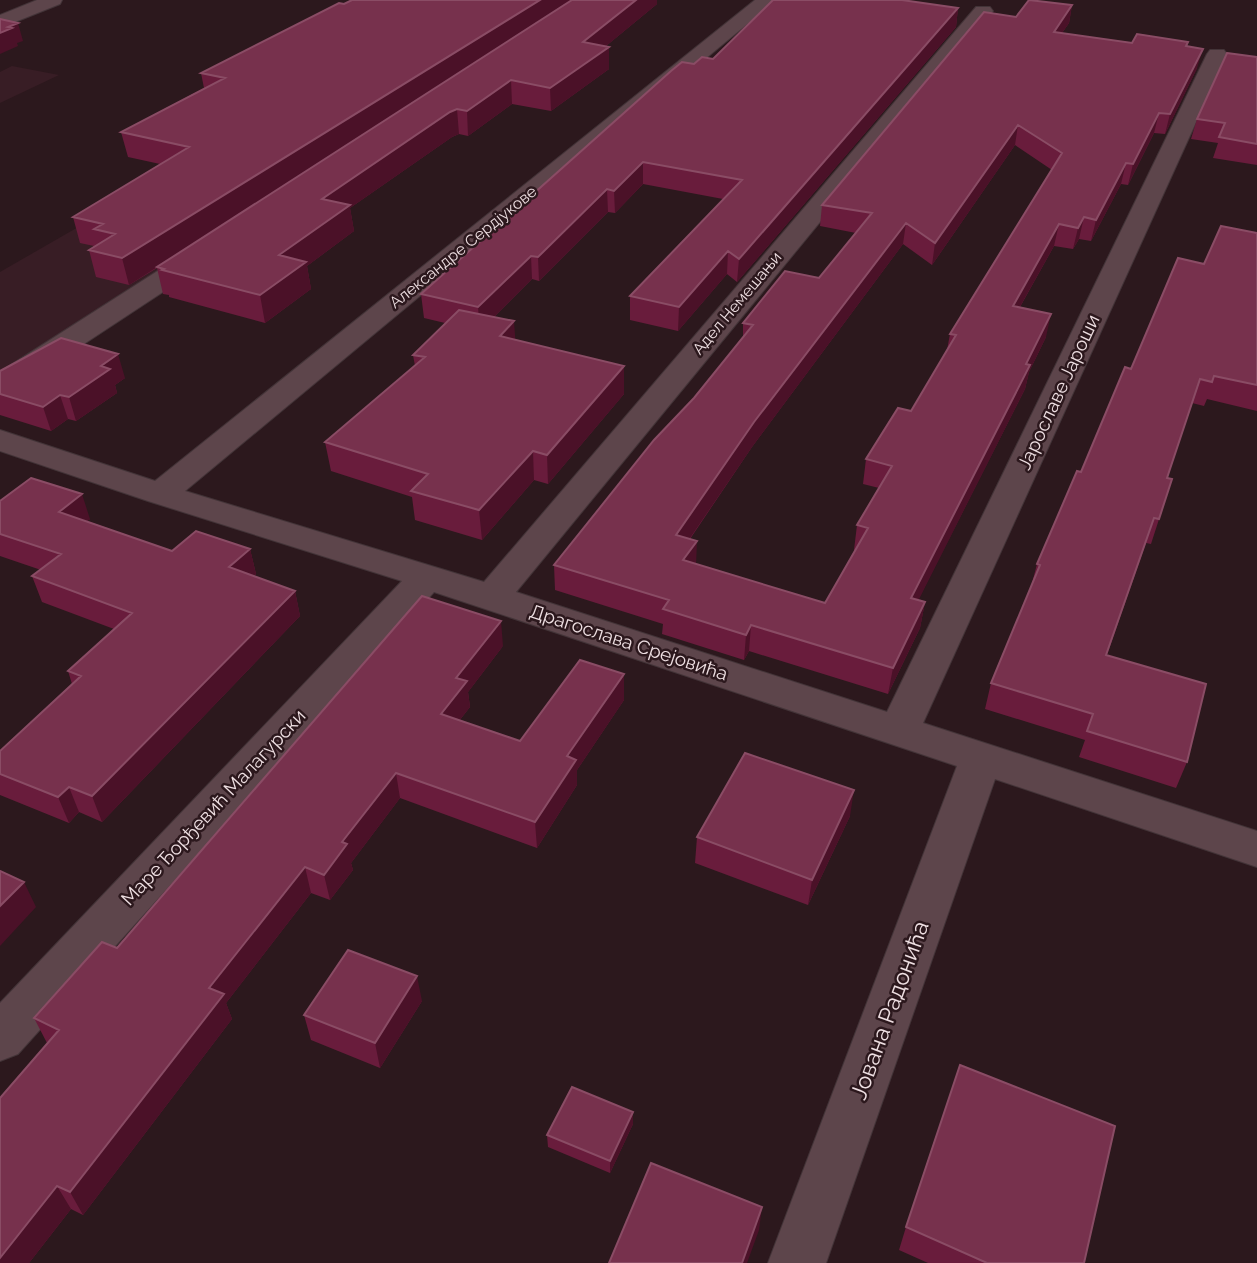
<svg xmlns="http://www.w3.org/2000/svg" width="1257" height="1263" viewBox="0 0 1257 1263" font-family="Raleway,sans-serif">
<rect width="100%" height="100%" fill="#2c181d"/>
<!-- built -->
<path fill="#381d25" d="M 12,66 L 59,75 L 0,103 L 0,72 Z
M 120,203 L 237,232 L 0,385 L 0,272 Z"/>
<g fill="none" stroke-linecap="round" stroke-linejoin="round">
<!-- minor casing -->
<g stroke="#433438" stroke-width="2">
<path id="minor" d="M 37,0 L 62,0 L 60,4 L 0,28 L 0,15 Z
M 755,0 L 776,0 L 185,491 L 484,582 L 976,7 L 990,7 L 993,11 L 990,15 L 516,592 L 887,712 L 1207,54 L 1210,50 L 1224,50 L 1227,54 L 923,723 L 1257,831 L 1257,867 L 995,779 L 826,1263 L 768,1263 L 957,766 L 434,592 L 18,1054 L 0,1061 L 0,1003 L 402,581 L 148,501 L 0,451 L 0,430 L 155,481 Z
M 204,245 L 213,247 L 217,253 L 213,259 L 11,392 L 0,394 L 0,372 L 195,247 Z"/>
</g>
<!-- minor -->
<use href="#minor" fill="#5d454b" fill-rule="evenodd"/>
</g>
<!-- wall -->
<path fill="#691c3c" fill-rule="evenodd" d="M 352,0 L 657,0 L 657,4 L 606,46 L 609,47 L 609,69 L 551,111 L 512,104 L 468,136 L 459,134 L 452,137 L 350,208 L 354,231 L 307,266 L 311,289 L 265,323 L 169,297 L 169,295 L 163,294 L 157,268 L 129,285 L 96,277 L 89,250 L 94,246 L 80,243 L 73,217 L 160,164 L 128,157 L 121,132 L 204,88 L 201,73 Z
M 1072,5 L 1069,23 L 1062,33 L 1132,43 L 1187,47 L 1197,68 L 1165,134 L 1154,133 L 1128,185 L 1121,184 L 1091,241 L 1079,239 L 1073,249 L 1054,246 L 1020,307 L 1046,337 L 1029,372 L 1025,389 L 918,600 L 925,602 L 920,628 L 888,694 L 749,651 L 744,660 L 662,634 L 663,624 L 555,590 L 554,565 L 694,398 L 743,338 L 743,323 L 819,278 L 856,233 L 820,226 L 822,205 L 1016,17 ZM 1015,145 L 1052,170 L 950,334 L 947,350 L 911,411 L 866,459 L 863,484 L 879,488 L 857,525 L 854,550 L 855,550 L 825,603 L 696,564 L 690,539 L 752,447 L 903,244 L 932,265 Z
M 958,8 L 956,27 L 737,282 L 727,274 L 678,331 L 630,320 L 630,296 L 723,199 L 643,184 L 615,213 L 608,212 L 539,281 L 532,279 L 494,317 L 515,339 L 624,394 L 548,484 L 534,480 L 482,540 L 415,520 L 412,497 L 331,471 L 325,442 L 415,366 L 413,355 L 445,323 L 424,318 L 421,294 L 694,64 L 713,59 Z
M 1257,57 L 1257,165 L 1213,158 L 1218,143 L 1191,139 L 1197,119 Z
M 1257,233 L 1257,411 L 1207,399 L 1204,406 L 1192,403 L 1167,478 L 1172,479 L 1151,544 L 1146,543 L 1107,655 L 1187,762 L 1176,788 L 1079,757 L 1085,740 L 985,709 L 991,683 L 1031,587 L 1037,564 L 1131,369 L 1204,264 Z
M 0,371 L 125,378 L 115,385 L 117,393 L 76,421 L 68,419 L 51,431 L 0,415 Z
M 0,501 L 90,519 L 87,521 L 172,551 L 250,549 L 256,574 L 254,576 L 295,591 L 300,616 L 102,822 L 79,812 L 69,823 L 0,795 L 0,751 L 72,684 L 68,671 L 114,629 L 42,602 L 32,576 L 41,570 L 0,556 Z
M 503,646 L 468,692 L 470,707 L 459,721 L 520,741 L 624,674 L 624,700 L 577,770 L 577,785 L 537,848 L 400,798 L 351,863 L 353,870 L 330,900 L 311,893 L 226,1003 L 232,1019 L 83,1215 L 71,1209 L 29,1263 L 47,1043 L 34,1018 L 117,948 Z
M 850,816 L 808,905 L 695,863 L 697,837 Z
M 422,1001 L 380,1068 L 311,1040 L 304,1015 Z
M 633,1124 L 610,1173 L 548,1147 L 547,1135 Z
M 906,1227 L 1084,1263 L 928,1263 L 899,1250 Z"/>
<!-- shaded-wall -->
<path fill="#4b1128" d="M 540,0 L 575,0 L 129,285 L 122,258 Z
M 636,0 L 657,0 L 657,4 L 589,60 L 609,47 L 609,69 L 551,111 L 550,88 L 583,42 Z
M 1072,5 L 1069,23 L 1050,50 L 1054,32 Z
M 958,8 L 956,27 L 737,282 L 739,259 Z
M 18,23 L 23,41 L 17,43 L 18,46 L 0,54 L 0,33 L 8,27 Z
M 1203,49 L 1197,68 L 1165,134 L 1170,114 Z
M 511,80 L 512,104 L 468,136 L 467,111 Z
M 457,109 L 459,134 L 452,137 L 350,208 L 354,231 L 307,266 L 311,289 L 265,323 L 260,295 L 279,255 L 322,199 L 450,112 Z
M 1159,113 L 1154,133 L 1128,185 L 1133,164 Z
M 1018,125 L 1015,145 L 932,265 L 935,243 Z
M 643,162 L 643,184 L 615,213 L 614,191 Z
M 1126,163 L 1121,184 L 1091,241 L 1096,220 Z
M 607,189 L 608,212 L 539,281 L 538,257 Z
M 1084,217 L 1079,239 L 1073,249 L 1078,228 Z
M 906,223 L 903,244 L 752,447 L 675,560 L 676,535 L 754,422 Z
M 1059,224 L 1054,246 L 1008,328 L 1013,306 Z
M 728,251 L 727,274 L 678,331 L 679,307 Z
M 531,256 L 532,279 L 480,331 L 478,307 Z
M 1051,314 L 1046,337 L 1029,372 L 1025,389 L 907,623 L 911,598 Z
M 514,321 L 516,349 L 500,336 Z
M 118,354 L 125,378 L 115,385 L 117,393 L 76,421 L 69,397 L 101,366 Z
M 624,366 L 624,394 L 548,484 L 547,455 Z
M 60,395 L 68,419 L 51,431 L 43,407 Z
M 533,451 L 534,480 L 482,540 L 479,510 Z
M 82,494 L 90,519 L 68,536 L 59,512 Z
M 697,541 L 696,566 L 683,560 Z
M 250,549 L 256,574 L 236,593 L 229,567 Z
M 295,591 L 300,616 L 102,822 L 92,796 Z
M 925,602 L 920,628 L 888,694 L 893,668 Z
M 501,621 L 503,646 L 468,692 L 470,707 L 444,740 L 441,714 L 456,678 Z
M 751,625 L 749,651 L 744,660 L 746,635 Z
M 624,674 L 624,700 L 577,770 L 577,785 L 537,848 L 535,822 L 567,756 Z
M 396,773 L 400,798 L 351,863 L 353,870 L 330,900 L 324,875 L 342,842 Z
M 69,787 L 79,812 L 69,823 L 58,797 Z
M 854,790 L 850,816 L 808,905 L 812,880 Z
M 305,867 L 311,893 L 226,1003 L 232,1019 L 83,1215 L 70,1192 L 209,988 Z
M 24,882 L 36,907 L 0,946 L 0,906 Z
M 417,976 L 422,1001 L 380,1068 L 375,1043 Z
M 633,1112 L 633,1124 L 610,1173 L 610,1161 Z
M 57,1186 L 71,1209 L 29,1263 L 0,1263 L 0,1258 Z
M 762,1207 L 759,1230 L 747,1263 L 742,1263 Z"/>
<!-- building -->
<path fill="#77314d" stroke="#8a4c65" stroke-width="2" fill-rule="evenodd" d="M 352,0 L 540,0 L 122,258 L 89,250 L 115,234 L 94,229 L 103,224 L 73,217 L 189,147 L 121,132 L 225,78 L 201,73 L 339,3 L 344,4 Z
M 572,0 L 636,0 L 583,42 L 609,47 L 550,88 L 511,80 L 467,111 L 457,109 L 450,112 L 322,199 L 350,205 L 279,255 L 306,262 L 260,295 L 162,270 L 164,269 L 157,267 Z
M 773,0 L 902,0 L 958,8 L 739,259 L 728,251 L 679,307 L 630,296 L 742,180 L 643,162 L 614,191 L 607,189 L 538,257 L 531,256 L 478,307 L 421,294 L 671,71 L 682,62 L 694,64 L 702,57 L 713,59 Z
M 1029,0 L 1072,5 L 1054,32 L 1132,43 L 1137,34 L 1188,42 L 1186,46 L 1203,49 L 1170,114 L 1159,113 L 1133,164 L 1126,163 L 1096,220 L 1084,217 L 1078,228 L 1059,224 L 1013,306 L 1051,314 L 1026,364 L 1030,365 L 911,598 L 925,602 L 893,668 L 751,625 L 746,635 L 663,609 L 669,600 L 554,565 L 654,440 L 694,398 L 753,325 L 743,323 L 785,271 L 819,278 L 872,213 L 822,205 L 984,12 L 1016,17 ZM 1018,125 L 1062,153 L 950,334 L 956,335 L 911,411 L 898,408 L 866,459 L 892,466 L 857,525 L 868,528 L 825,603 L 683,560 L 697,541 L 676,535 L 754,422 L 906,223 L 935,243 Z
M 0,19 L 18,23 L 8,27 L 12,28 L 0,33 Z
M 1227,53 L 1257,57 L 1257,144 L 1219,137 L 1225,123 L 1197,119 Z
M 1221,226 L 1257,233 L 1257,385 L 1214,376 L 1212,382 L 1200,379 L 1167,478 L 1172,479 L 1159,519 L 1154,518 L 1106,655 L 1206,684 L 1187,762 L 1087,731 L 1093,714 L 991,683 L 1040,565 L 1037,564 L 1077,471 L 1081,472 L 1125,367 L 1131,369 L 1178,258 L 1204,264 Z
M 459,310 L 514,321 L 500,336 L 624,366 L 547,455 L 533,451 L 479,510 L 411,491 L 428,474 L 325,442 L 425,357 L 413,355 Z
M 61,338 L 118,354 L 101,366 L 110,369 L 69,397 L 60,395 L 43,407 L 0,394 L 0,371 Z
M 31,478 L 82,494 L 59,512 L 172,551 L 196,531 L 250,549 L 229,567 L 295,591 L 92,796 L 69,787 L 58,797 L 0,774 L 0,751 L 81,676 L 68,671 L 132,613 L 32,576 L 61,554 L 0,534 L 0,501 Z
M 422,596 L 501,621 L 456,678 L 467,681 L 441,714 L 520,741 L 580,660 L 624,674 L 567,756 L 576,760 L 535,822 L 396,773 L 342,842 L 347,844 L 324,875 L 305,867 L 209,988 L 224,994 L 70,1192 L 57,1186 L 0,1258 L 0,1098 L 59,1030 L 34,1018 L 102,942 L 117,948 Z
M 745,753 L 854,790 L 812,880 L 697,837 Z
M 0,871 L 24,882 L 0,906 Z
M 348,950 L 417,976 L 375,1043 L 304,1015 Z
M 960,1065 L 1115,1126 L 1084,1263 L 987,1263 L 906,1227 Z
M 572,1087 L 633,1112 L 610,1161 L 547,1135 Z
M 651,1163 L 762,1207 L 742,1263 L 609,1263 Z"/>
<g text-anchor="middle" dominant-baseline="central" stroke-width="5" stroke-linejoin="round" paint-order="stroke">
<!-- far-street labels -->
<g font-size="16" fill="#eedfe2" stroke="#2c181d">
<text transform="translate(463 247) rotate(-39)">Александре Сердјукове</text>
<text transform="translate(737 303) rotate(-50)">Адел Немешањи</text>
</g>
<!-- street labels -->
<g font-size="19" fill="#eedfe2" stroke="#2c181d">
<text transform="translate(1058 392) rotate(-65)">Јарославе Јароши</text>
<text transform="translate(629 642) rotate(18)">Драгослава Срејовића</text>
<text transform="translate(213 807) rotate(-47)">Маре Ђорђевић Малагурски</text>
</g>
<!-- near-street labels -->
<g font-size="23" fill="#eedfe2" stroke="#2c181d">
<text transform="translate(889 1010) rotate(-70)">Јована Радонића</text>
</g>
</g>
</svg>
